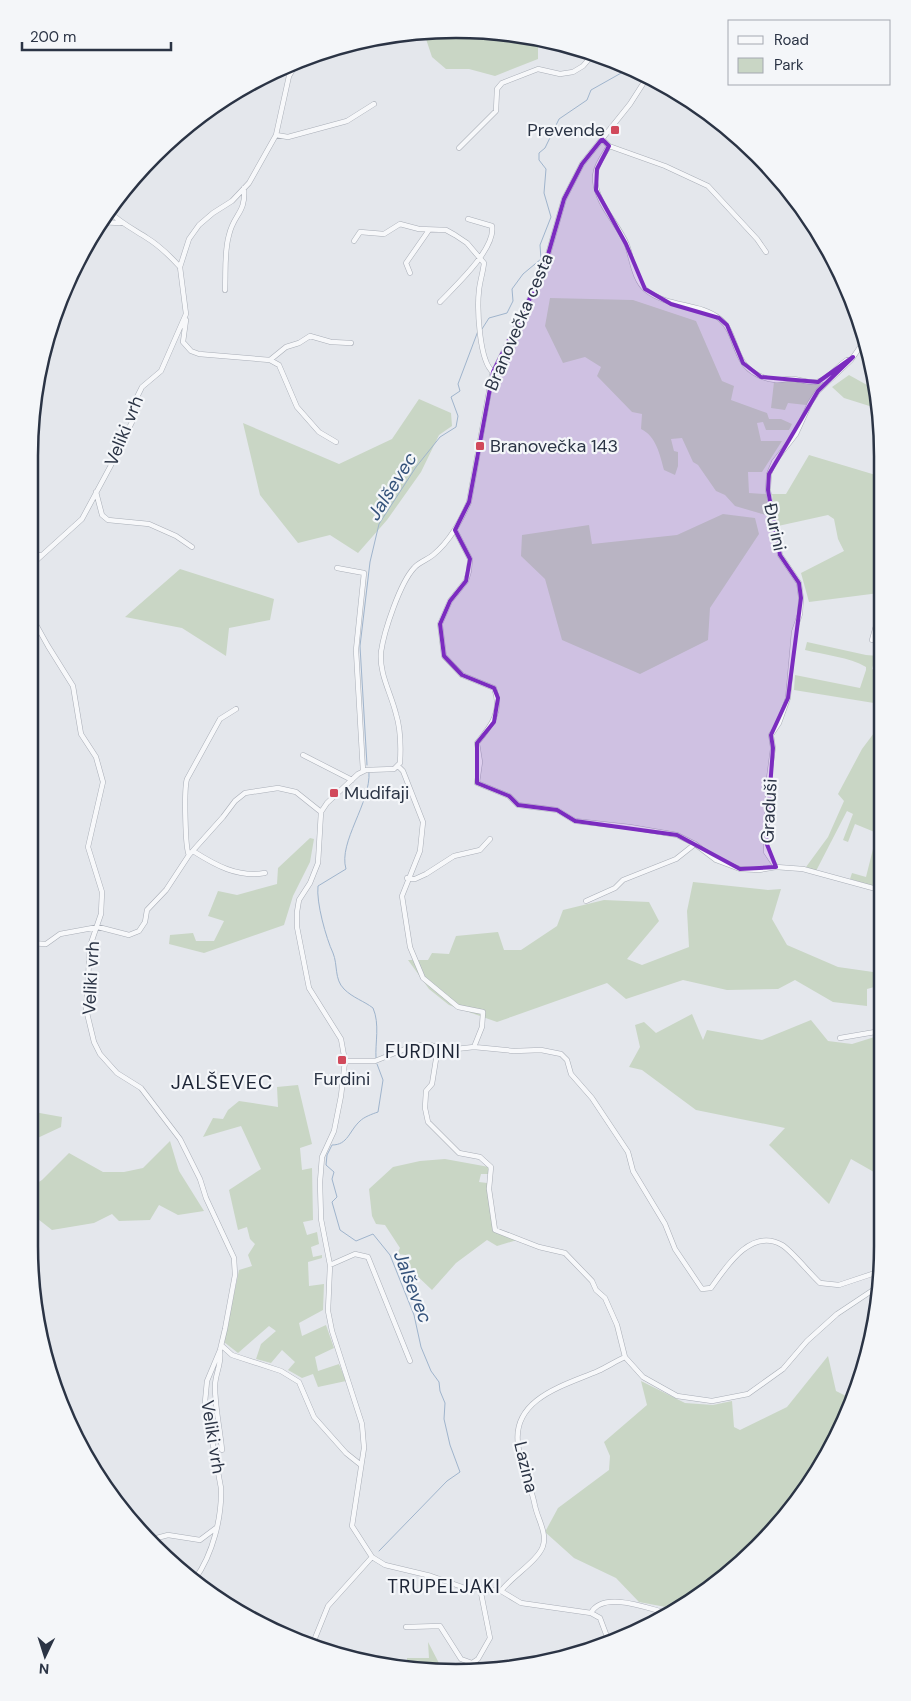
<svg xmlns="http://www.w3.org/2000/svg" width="911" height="1701" viewBox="0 0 911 1701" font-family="'DM Sans',sans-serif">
<rect width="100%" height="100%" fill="#e4e7ec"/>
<!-- green -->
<path fill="#c9d6c5" d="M 423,30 L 511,32 L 538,39 L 538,59 L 495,76 L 469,69 L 446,69 L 432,57 Z
M 550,298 L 633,300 L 696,321 L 722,381 L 734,386 L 731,400 L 767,413 L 769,419 L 781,419 L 792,424 L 789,430 L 766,430 L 763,422 L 757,423 L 761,441 L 782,441 L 762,472 L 748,472 L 749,493 L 766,494 L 769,516 L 735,506 L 725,495 L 716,491 L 698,465 L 693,462 L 682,438 L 671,439 L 674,451 L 678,452 L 678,466 L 675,475 L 664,470 C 660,455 656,436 641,429 L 642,414 L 632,412 L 597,376 L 601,367 L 585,357 L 563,363 L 545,326 Z
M 849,375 L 876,390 L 879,409 L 844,398 L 832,387 Z
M 787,381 L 821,384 L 806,405 L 788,403 L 785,410 L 771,408 L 774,382 Z
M 419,399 L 451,413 L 452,426 L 439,435 L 421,472 L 387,520 L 358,553 L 330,535 L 298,543 L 260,495 L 243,423 L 339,464 L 392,439 Z
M 809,455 L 879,476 L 879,593 L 809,602 L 801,573 L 844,551 L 838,539 L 834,519 L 828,515 L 778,526 L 772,494 L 786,494 Z
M 723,514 L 755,518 L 759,534 L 710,608 L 708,640 L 640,674 L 562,640 L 545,579 L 521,556 L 522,535 L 589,525 L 592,544 L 677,535 Z
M 180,569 L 274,599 L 270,620 L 229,628 L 226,656 L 182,628 L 125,617 Z
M 807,642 L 866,655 L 879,656 L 879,658 L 875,658 L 872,669 L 879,672 L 880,704 L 794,690 L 795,675 L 860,688 L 866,670 L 866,667 C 849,657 825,655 805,650 Z
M 880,725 L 880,888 L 850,879 L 852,873 L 866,877 L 877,833 L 855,824 L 848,842 L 843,840 L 853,814 L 847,811 L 816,871 L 806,867 L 828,837 L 844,801 L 838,794 L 862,749 Z
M 310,838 L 314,839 L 310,862 L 293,896 L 284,925 L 204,953 L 169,944 L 170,935 L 193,933 L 196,941 L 214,941 L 224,921 L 208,916 L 218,891 L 237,895 L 277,884 L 278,868 Z
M 693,882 L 768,890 L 781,889 L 772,919 L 787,945 L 838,967 L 880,973 L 878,986 L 867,989 L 867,1006 L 833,1002 L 795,980 L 778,989 L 727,990 L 683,980 L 626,999 L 607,983 L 497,1022 L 449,1005 L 429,989 L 408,960 L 428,960 L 432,953 L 449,954 L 456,936 L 498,932 L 504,950 L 521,950 L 557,926 L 563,910 L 604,900 L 649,902 L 659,921 L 627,959 L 642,965 L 689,947 L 687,911 Z
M 692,1014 L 703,1040 L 707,1030 L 762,1040 L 811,1020 L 828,1041 L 852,1044 L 881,1035 L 881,1176 L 851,1159 L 829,1204 L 769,1145 L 785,1128 L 696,1110 L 642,1070 L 629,1067 L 640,1047 L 635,1025 L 644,1022 L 656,1033 Z
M 29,1076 L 39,1077 L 38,1095 L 34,1112 L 62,1117 L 61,1127 L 29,1142 L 29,1136 L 32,1132 L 29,1131 Z
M 298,1085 L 312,1144 L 300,1148 L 302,1170 L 312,1168 L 313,1220 L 303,1222 L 307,1235 L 317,1232 L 319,1244 L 311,1247 L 313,1257 L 322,1255 L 322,1258 L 308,1262 L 309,1286 L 324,1284 L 323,1310 L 299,1323 L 302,1336 L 326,1325 L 334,1348 L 315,1357 L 318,1371 L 339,1364 L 346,1381 L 318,1387 L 313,1374 L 302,1378 L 288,1370 L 295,1362 L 282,1350 L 271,1363 L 256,1359 L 261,1344 L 276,1331 L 269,1326 L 238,1353 L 224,1342 L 239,1270 L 252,1266 L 248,1255 L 255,1244 L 250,1239 L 247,1227 L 238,1230 L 229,1190 L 261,1169 L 241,1126 L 203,1137 L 213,1118 L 223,1119 L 228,1110 L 239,1101 L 278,1107 L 277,1087 Z
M 170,1141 L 179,1171 L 204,1211 L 178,1215 L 159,1205 L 150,1220 L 119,1221 L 112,1214 L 94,1223 L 52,1230 L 29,1212 L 29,1188 L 42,1180 L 69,1153 L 103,1172 L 124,1172 L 143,1168 Z
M 445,1159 L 489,1167 L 488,1174 L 481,1174 L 479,1182 L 487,1183 L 494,1231 L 517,1240 L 497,1246 L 487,1240 L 456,1263 L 432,1290 L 412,1271 L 406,1255 L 397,1254 L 400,1248 L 385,1225 L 376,1224 L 372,1216 L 369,1189 L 393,1167 L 420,1161 Z
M 828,1356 L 836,1391 L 850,1398 L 825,1459 L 737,1566 L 671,1608 L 639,1602 L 616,1578 L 574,1558 L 545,1532 L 558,1508 L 609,1470 L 610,1456 L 604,1442 L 647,1405 L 641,1381 L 685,1403 L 713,1405 L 732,1401 L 734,1427 L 740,1430 L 787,1407 Z
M 428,1642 L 441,1667 L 407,1664 L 407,1658 L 429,1658 Z"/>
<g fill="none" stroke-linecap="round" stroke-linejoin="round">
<!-- stream -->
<path stroke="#9fb4cc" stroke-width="1" d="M 482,329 L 489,318 L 507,313 L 513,301 L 512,289 L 523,274 L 541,259 L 540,245 L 551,217 L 544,193 L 546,169 L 539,160 L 539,153 L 545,148 L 559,119 L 587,100 L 591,90 L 623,72 L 622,65
M 367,765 L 360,646 L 370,562 L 379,524 L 416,467 L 440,437 L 456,427 L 458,416 L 451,397 L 460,391 L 458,384 L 478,331
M 369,772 C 371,803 338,842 346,869 L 318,886 C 316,902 326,938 333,953 C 338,965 334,979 344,989 C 353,998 364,1001 373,1008 C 380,1024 375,1043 376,1058
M 377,1064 L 383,1080 L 378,1112 C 372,1114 364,1117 360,1121 C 349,1131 348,1145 332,1145 L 327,1155 L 326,1165 L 334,1172 L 332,1179 L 337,1197 L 332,1202 L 340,1230 L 356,1241 L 373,1234 L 390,1255 L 414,1315 L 421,1347 L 431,1371 L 439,1382 L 440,1391 L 445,1403 L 444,1419 L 450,1445 L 460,1472 L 447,1481 L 379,1551"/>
<!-- minor casing -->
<g stroke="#a9aeb7" stroke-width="5.5">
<path id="minor" d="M 276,135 L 288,137 L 347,121 L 374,104
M 602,139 L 609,146 C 603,156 594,168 595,180 C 597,205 618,223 627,245 C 632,259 634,280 646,290 C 668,308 699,302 720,319 C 733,329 734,349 743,362 C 749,372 763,379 775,380 C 781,381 787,378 794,379 C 802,380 812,384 820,381 C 831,377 837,366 847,360
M 609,146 L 665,166 L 708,186 L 757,239 L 766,252
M 459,148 L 496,111 L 497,89 L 502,83 L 538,69 L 560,74 L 573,72 L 583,66 L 595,52
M 108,211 C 121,223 133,229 147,238 C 160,246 170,256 180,267
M 100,222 L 120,223
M 354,241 L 360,232 L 384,234 L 400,224 L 419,229 L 446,230 L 455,235 L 467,243 L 484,263 C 483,272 480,281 479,290 C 477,308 479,361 493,372
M 410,273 L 406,263 L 429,230
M 225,290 C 226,272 224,252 229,235 C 234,213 246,214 244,188
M 440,302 C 455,286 496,249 492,226 L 468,219
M 186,320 L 183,342 L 191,351 L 199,354 L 270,360 L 279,365 L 297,407 L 319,432 L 336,442
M 865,340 L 851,360 L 818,391 L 810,403 L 796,434 L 774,462 L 769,474 L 768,490 L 780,555 L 799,583 L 801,598 L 800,614 L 794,632 L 788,698 L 779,723 L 771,735 L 773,748 L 769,778 L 766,842 L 766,852 L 776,867 L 803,869 L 880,890
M 270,360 L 286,347 L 299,343 L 310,336 L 331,342 L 351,343
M 96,492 L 102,515 L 108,520 L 149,524 L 176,536 L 192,547
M 455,530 L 470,559 L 469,571 L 466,581 L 450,601 L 440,624 L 444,656 L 462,675 L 494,688 C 503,711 491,726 477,743 L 480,762 L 477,783 L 509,796 L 518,805 L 557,810 L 575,821 L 630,827 L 677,835 L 695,844 L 716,860 L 740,869 L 759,870 L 776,867
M 30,560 L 39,555
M 29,567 L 82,519 L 110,467 L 132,422 L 137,397 L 142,387 L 161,371 L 186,314 L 180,267 L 189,239 L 199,225 L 213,213 L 232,201 L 249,183 L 276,135 L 289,76 L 298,61
M 337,568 L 364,573 L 356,650 L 363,771
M 29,612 L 48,646 L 73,686 L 81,734 L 96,757 L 103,782 L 88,847 L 102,892 L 101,914 L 90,946 L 87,995 L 86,1009 L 94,1042 L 100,1054 L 117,1073 L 141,1088 L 180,1139 L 200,1179 L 206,1198 L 234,1258 L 235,1275 L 225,1329 L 220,1350 L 207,1381 L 205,1402 L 221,1488 C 222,1517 213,1554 195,1579
M 872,640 L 879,615
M 303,755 L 352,780
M 398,766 L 403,771 L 423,822 L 420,851 L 402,896 L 410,947 L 423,978 L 458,1007 L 483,1012 L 482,1027 L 474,1047
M 193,851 C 215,865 238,878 265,873
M 189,855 C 185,849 184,787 187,779 L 220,719 L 236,709
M 407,878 L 415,879 L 426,874 L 454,856 L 480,850 L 490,839
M 586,901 L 615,888 L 623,880 L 676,859 L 695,844
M 29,943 L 46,944 L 60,934 L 98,927 L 129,935 L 139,931 L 145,922 L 147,910 L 166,890 L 189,855 L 223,817 L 235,801 L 245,793 L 278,788 L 296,792 L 321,812
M 840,1038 L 881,1031
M 438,1047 L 432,1084 L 426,1091 L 425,1108 L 428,1122 L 459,1153 L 480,1157 L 491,1167 L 489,1189 L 495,1230 L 539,1247 L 565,1253 L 592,1281 L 596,1290 L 605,1298 L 617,1325 L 625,1357 L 643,1377 L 677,1396 L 712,1401 L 748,1394 L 783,1369 L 807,1341 L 837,1314 L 879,1286
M 345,1061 L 375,1061 L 415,1045 L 430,1045 L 447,1050 L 474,1047 L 514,1051 L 541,1050 L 561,1054 L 567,1060 L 571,1074 L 592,1098 L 628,1152 L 633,1171 L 665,1224 L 675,1249 L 702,1289 L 711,1288 C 726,1267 751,1227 782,1245 C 791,1250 811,1275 820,1283 L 839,1285 L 881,1271
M 330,1265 L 355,1254 L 368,1257 L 410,1361
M 221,1345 L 232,1355 L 281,1371 L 299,1382 L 314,1417 L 346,1453 L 361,1465
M 220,1351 C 222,1364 215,1374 215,1386 C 215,1408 220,1428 222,1450
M 153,1539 L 168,1535 L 200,1540 L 216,1528
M 501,1591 C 511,1577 538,1561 543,1546 C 547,1532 538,1520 535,1506 C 531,1484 520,1466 518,1444 C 512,1398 566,1385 598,1371 C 607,1367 616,1361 625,1357
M 591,1613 C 602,1591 645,1607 663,1612
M 406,1627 L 440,1626 L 461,1659 L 472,1663 L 478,1659 L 490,1638 L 480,1588
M 609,1642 L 600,1618 L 591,1613 L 521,1603 L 501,1591 L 465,1588 L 431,1576 L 385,1565 L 372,1557 L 352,1526 L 364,1448 L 362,1424 L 332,1331 L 328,1311 L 330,1265 L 321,1219 L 320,1182 L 322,1157 L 334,1131 L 341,1096 L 345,1061 L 341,1039 L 309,988 L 297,927 L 297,912 L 299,900 L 310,883 L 318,863 L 321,812 L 327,803 L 358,774 L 366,770 L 394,769 L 400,763 C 401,747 401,730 396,714 C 391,693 379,674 381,652 C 384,631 400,583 414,568 C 419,562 427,560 433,555 C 450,541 460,522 469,502 L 492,375 L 543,272 L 564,199 L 582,164 L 630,104 L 648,76
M 313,1643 L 328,1606 L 372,1557"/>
</g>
<!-- minor -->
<use href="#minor" stroke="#f7f8fa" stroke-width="4.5"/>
</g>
<!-- marked area -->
<path fill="#7b2cbf" fill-opacity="0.2" stroke="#7b2cbf" stroke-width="4" stroke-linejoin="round" d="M 602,139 L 609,146 L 597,169 L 596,190 L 626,244 L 645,289 L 671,304 L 719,318 L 727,325 L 743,363 L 761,377 L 818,382 L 853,357 L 818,391 L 769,474 L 768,490 L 780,555 L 799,583 L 801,598 L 788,698 L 771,735 L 773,748 L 766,842 L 776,867 L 740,869 L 677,835 L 575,821 L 557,810 L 518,805 L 509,796 L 477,783 L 477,743 L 494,722 L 498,698 L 494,688 L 462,675 L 444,656 L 440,624 L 450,601 L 466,581 L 470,559 L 455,530 L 469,502 L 493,372 L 543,272 L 564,199 L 582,164 Z"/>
<!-- markers -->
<g fill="#d1495b" stroke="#f4f6f9" stroke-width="2">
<rect x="610" y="125" width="10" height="10" rx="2.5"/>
<rect x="475" y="441" width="10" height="10" rx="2.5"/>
<rect x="329" y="788" width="10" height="10" rx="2.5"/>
<rect x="337" y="1055" width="10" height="10" rx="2.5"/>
</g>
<g text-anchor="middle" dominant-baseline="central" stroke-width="4.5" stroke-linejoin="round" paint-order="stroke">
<!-- poi labels -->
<g font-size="18" fill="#2b3445" stroke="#f4f6f9" text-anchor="start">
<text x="605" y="130" text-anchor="end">Prevende</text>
<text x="490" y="446">Branovečka 143</text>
<text x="344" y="793">Mudifaji</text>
<text x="342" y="1079" text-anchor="middle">Furdini</text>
</g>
<!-- street labels -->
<g font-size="18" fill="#2b3445" stroke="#f4f6f9">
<text transform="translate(519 322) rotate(-67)">Branovečka cesta</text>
<text transform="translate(124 431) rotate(-68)">Veliki vrh</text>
<text transform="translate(775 527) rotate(78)">Đurini</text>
<text transform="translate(769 811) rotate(-87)">Graduši</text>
<text transform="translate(91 978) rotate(-87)">Veliki vrh</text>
<text transform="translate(213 1437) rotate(81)">Veliki vrh</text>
<text transform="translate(526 1467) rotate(76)">Lazina</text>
</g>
<!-- water labels -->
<g font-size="19" font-style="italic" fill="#34527a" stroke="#f4f6f9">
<text transform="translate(392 486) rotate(-58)">Jalševec</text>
<text transform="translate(413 1287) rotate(69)">Jalševec</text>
</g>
<!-- neighbourhood labels -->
<g font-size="19" letter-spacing="1" fill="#1d2536" stroke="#f4f6f9">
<text x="423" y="1051">FURDINI</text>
<text x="444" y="1586">TRUPELJAKI</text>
</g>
<!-- quarter labels -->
<g font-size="20" letter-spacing="1" fill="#1d2536" stroke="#f4f6f9">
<text x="222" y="1082">JALŠEVEC</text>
</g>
</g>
<!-- crop -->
<path d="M0 0H911V1701H0ZM456 38H456A418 418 0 0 1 874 456V1246A418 418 0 0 1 456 1664H456A418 418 0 0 1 38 1246V456A418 418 0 0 1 456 38Z" fill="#f4f6f9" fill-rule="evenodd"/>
<path fill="none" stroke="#2b3445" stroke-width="2.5" d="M456 38H456A418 418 0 0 1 874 456V1246A418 418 0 0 1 456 1664H456A418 418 0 0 1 38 1246V456A418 418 0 0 1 456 38Z"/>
<!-- legend -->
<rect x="728" y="20" width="162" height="65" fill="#f4f6f9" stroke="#a4a8b1"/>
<rect x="738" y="36" width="25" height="8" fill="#f7f8fa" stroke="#a4a8b1"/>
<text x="774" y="45" font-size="15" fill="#2b3445">Road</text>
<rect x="738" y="58" width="25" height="15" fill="#c9d6c5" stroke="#a4a8b1"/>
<text x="774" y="70" font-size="15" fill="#2b3445">Park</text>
<!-- north arrow -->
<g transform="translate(45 1656) rotate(184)" stroke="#f4f6f9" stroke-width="4" paint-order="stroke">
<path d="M0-4L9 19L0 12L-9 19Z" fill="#2b3445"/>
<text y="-8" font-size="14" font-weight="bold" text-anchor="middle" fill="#2b3445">N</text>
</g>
<!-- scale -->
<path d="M22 42v8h149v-8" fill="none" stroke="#2b3445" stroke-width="2.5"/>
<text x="30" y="42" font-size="15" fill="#2b3445" stroke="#f4f6f9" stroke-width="4" paint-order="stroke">200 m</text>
</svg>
